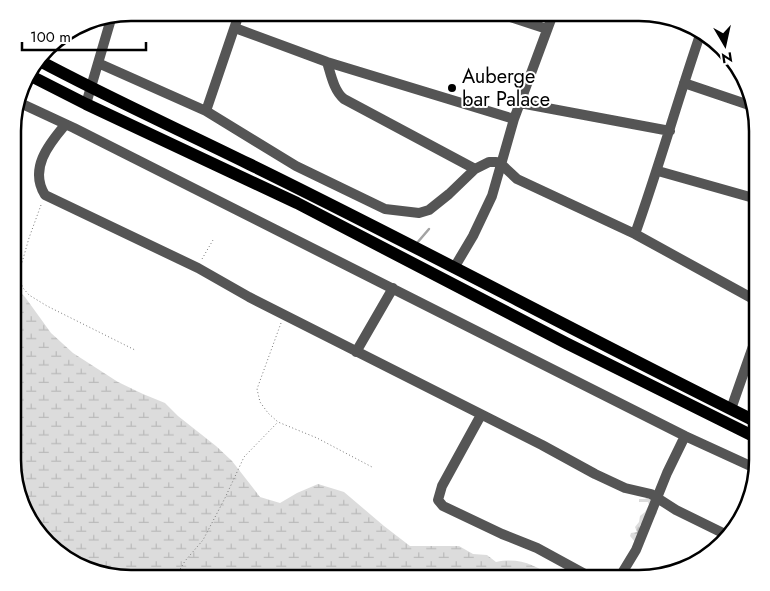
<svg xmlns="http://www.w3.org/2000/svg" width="770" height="591" viewBox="0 0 770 591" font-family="Jost,sans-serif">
<defs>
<pattern id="forest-firs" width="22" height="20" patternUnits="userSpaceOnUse" patternTransform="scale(1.25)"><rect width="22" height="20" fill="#dcdcdc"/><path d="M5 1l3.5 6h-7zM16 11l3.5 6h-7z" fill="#bbb"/></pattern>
<pattern id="wetland-marsh" width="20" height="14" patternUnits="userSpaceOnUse" patternTransform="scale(1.25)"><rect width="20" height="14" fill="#dcdcdc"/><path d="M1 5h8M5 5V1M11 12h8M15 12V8" fill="none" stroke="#bbb"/></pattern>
</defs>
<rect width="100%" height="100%" fill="#fff"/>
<!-- forest -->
<path fill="url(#forest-firs)" d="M 650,495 L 657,513 L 654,517 L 640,525 L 641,529 L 635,542 L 630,536 L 631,533 L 637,532 L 635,527 L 639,522 L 640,516 L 645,512 L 649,505 L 648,502 L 639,502 L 639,499 L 645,499 Z"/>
<!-- wetland -->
<path fill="url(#wetland-marsh)" d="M 13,181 L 22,186 L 13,218 Z
M 13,285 L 25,297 L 51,333 L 73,353 L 118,382 L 143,394 L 165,403 L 178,416 L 216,446 L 232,461 L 260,497 L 280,503 L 297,493 L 318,484 L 344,492 L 384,526 L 410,546 L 459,546 L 473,554 L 487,555 L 496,562 C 519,557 536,565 554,578 L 123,578 C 98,572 75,568 56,548 L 53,549 L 25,512 L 13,468 Z"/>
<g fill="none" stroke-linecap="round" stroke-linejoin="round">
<!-- stream -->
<path stroke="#a3a3a3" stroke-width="2.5" d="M 417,243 L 429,229"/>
<!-- path -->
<path stroke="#777" stroke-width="1" stroke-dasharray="1 2.5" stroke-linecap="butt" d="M 41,205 L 29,238 L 21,266 L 20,280 L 23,288 L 29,295 L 47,306 L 135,350
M 202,259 L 213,240
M 281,323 L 257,389 L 260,402 L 268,413 L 278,422 L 317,438 L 372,467
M 175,578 L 185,561 L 203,540 L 225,498 L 244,457 L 278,422"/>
<!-- minor -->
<path stroke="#555" stroke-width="10" d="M 501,14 L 547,29
M 235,28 L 327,62 L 514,119
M 327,62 C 331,75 334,91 344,99 L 475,169
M 98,63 L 206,111 L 296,166 L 385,209 L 419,213 L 429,210 L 449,194 L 475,169 L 489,162 L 496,162 L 501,164 L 517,179 L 635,234 L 757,301
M 684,83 L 752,106
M 18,102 L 74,128 L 685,436 L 757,469
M 520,103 L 670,131
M 86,104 L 111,19
M 206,111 L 238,17
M 65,125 C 48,145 29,169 45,195 L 198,268 L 249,297 L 542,445 L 595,474 L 625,488 L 651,494 L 676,510 L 729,536
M 658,171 L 757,199
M 635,234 C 659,167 678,99 701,32
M 454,268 L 473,236 L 492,196 L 514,119 L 553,14
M 356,352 L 393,288
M 731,409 L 757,335
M 481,415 L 442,486 L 438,500 L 443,506 L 502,534 L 537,548 L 592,578
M 619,578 L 636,550 L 667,473 L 685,436"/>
<!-- major -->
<path stroke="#000" stroke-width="12" d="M 38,60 C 107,97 178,129 249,164 C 419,247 587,338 757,422
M 27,74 L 86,104 L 297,203 L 566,343 L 757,438"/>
</g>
<!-- markers -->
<circle fill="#000" stroke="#fff" stroke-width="2" cx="452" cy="88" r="5"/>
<g text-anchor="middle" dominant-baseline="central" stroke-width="4" stroke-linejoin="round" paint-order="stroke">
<!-- poi labels -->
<g font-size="20" fill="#000" stroke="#fff" text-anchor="start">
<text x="462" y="76">Auberge<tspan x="462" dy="23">bar Palace</tspan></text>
</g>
</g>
<!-- crop -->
<path d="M0 0H770V591H0ZM131 21H639A110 110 0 0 1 749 131V460A110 110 0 0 1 639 570H131A110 110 0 0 1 21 460V131A110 110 0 0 1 131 21Z" fill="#fff" fill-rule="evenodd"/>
<path fill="none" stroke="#000" stroke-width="2.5" d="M131 21H639A110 110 0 0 1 749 131V460A110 110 0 0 1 639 570H131A110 110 0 0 1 21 460V131A110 110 0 0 1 131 21Z"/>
<!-- north arrow -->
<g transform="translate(725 45) rotate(171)" stroke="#ffffff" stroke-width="4" paint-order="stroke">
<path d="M0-4L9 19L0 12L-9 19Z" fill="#000000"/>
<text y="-8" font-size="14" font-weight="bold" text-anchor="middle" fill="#000000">N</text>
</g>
<!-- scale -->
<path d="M22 42v8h124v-8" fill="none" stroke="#000000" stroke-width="2.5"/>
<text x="30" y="42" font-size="15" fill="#000000" stroke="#ffffff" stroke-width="4" paint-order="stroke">100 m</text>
</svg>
